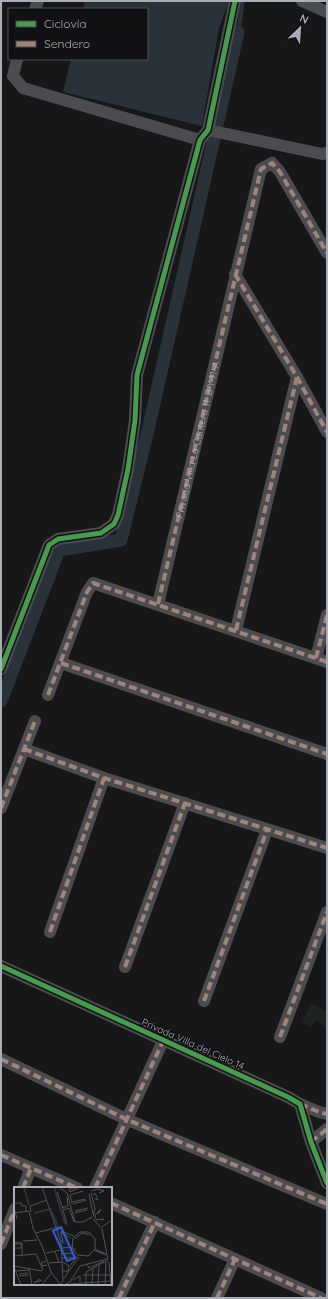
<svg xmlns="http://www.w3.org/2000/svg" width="328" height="1299" viewBox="0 0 328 1299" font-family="Quicksand,sans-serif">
<rect width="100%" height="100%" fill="#171717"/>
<!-- green -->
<path fill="#1d241e" d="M 311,1003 L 327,1012 L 327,1028 L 316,1020 L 312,1027 L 302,1022 Z"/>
<!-- water -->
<path fill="#2a3239" d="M 85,1 L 229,1 L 219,28 L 202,126 L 63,92 L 71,59 L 147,59 L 147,9 L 83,9 Z"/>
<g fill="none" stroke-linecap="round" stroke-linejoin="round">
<!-- stream -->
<path stroke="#2a3239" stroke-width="4" d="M 238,32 L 243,1"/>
<!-- canal -->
<path stroke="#2a3239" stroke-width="13" d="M 1,701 L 59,550 L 121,540 L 148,430 L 238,32"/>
<!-- minor -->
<path stroke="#4b4c50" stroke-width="12" d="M 302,1 L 327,12
M 35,9 L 38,1
M 17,59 L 13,76 L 23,88 L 200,140
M 208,130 L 322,154 L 327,153
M 235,274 L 297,377 L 327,432
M 158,604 L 261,169 L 272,163 L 280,172 L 327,253
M 236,630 L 297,377
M 316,658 L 327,615
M 61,663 L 327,754
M 1,669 L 49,545 L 58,539 L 101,533 L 114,524 L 118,515 L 128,469 L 135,420 L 137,375 L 200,140 L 208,130 L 235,1
M 48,695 L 87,592 L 93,583 L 327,662
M 24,749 L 104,778 L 327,848
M 1,808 L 35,721
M 50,932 L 104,778
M 1,966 L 288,1097 L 300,1104 L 311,1142 L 327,1183
M 125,967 L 185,803
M 204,1001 L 267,830
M 280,1037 L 327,912
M 1,1059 L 128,1120 L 327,1204
M 300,1104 L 319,1112 L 327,1114
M 311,1142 L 327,1129
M 1,1155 L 77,1188
M 23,1188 L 31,1168
M 95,1188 L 163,1041
M 111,1203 L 321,1298
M 1,1244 L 15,1209
M 119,1298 L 155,1222
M 217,1298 L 235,1259"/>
<!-- quiet -->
<g stroke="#a18479" stroke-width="4" stroke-dasharray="8 4" stroke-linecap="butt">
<path d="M 235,274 L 297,377 L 327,432"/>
<path id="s1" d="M 158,604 L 261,169 L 272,163 L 280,172 L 327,253"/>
<path d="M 236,630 L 297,377"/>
<path d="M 316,658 L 327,615"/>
<path d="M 61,663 L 327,754"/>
<path d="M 48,695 L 87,592 L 93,583 L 327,662"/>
<path d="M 24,749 L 104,778 L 327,848"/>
<path d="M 1,808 L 35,721"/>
<path d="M 50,932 L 104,778"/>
<path d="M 125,967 L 185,803"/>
<path d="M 204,1001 L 267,830"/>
<path d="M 280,1037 L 327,912"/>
<path d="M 1,1059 L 128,1120 L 327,1204"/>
<path d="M 300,1104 L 319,1112 L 327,1114"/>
<path d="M 311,1142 L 327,1129"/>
<path d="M 1,1155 L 77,1188"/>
<path d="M 23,1188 L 31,1168"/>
<path d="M 95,1188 L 163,1041"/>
<path d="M 111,1203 L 321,1298"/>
<path d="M 1,1244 L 15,1209"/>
<path d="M 119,1298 L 155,1222"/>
<path d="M 217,1298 L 235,1259"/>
</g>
<!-- cycleway casing -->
<g stroke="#111113" stroke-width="8">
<path id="cycleway" d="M 1,669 L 49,545 L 58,539 L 101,533 L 114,524 L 118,515 L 128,469 L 135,420 L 137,375 L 200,140 L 208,130 L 235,1
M 1,966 L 288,1097 L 300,1104 L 311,1142 L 327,1183"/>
</g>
<!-- cycleway -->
<use href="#cycleway" stroke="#469c4c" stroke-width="5"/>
</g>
<g text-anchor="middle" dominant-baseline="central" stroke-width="3" stroke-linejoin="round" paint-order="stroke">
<!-- street labels -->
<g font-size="10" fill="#a8adb8" stroke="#111113">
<text stroke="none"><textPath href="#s1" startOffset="169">Privada Villa La Cantera 11-B Y 11-A</textPath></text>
<text transform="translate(193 1044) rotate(24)">Privada Villa del Cielo 14</text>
</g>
</g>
<!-- overview -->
<g transform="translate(14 1187)">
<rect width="98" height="98" fill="#171717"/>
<path fill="none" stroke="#2a3239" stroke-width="2" d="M 10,0 L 15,18M 40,0 L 51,37M 38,25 L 45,42M 20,26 L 37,22"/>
<path fill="none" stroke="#515357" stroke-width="1" d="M 28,0 L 47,55 L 49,94 L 46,98M 45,0 L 53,6 L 61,35 L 69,35 L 78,30 L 76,32M 64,0 L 55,2 L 56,5 L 66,0M 77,4 L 84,2 L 90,4 L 85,6M 43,5 L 49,22M 77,6 L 81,21 L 79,30M 75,7 L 79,27M 79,8 L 81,6 L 84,13 L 81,12M 58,15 L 71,12M 0,16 L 7,16 L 8,19 L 12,19 L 12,24M 58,16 L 56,8 L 69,4M 59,17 L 72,13M 0,20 L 3,32M 48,21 L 54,19 L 53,10M 49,23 L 55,21 L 60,35M 49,23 L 53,38M 61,24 L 74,21M 17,25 L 16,19 L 33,13M 0,26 L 15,24 L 19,41 L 28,59 L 37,85 L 46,97M 60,26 L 73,23M 81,27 L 82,33 L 90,32 L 88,33M 82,27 L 87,22 L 84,27M 79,32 L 88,42 L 94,72M 88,40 L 98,33M 47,44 L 60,49M 22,46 L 44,40M 61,52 L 68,46 L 76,48M 9,54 L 23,53M 0,55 L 8,56 L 8,68M 49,56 L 47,45 L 57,51M 1,57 L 7,57 L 7,61 L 1,61M 48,61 L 58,60 L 62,63M 41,64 L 45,76M 32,66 L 47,63M 48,67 L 58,66 L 61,71M 92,67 L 81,62 L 81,52 L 75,45 L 66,45 L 59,51 L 58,61 L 63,68 L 74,69 L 80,63 L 92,68M 0,69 L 22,67 L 29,83M 48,71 L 62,71M 32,74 L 27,76 L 29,79 L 33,78M 49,75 L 55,79 L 54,84 L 49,84M 95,75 L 97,98M 35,76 L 48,75M 73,77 L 75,81 L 90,74M 0,79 L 28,84M 56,79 L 63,69M 0,80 L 7,98M 15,81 L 18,98M 2,84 L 15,83M 13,86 L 14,88 L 6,89 L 6,87 ZM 69,88 L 98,88M 50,91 L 65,70M 26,92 L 20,96 L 28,93M 59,93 L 66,89 L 66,95M 56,97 L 97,94M 28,98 L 37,86M 50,98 L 56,95 L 66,79 L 93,72M 72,98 L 72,85 L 94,73M 78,98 L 79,82M 84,98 L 85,78M 91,98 L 92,75"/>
<path fill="#325cd3" fill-opacity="0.15" stroke="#325cd3" stroke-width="2" d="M 47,40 L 61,71 L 53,74 L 39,44 Z"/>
<rect width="98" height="98" fill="none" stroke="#a8adb8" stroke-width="2"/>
</g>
<!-- border -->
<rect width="328" height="1299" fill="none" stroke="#a8adb8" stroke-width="4"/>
<!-- legend -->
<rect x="8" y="8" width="140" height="52" fill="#111113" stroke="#4d4f55"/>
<rect x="16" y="21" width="20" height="6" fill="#469c4c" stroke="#4d4f55"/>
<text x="44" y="28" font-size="12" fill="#a8adb8">Ciclovía</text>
<rect x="16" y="41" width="20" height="6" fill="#a18479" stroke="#4d4f55"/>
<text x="44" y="48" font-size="12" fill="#a8adb8">Sendero</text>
<!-- north arrow -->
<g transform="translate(300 28) rotate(25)" stroke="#111113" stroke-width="3" paint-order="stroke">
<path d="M0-3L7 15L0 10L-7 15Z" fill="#a8adb8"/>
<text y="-6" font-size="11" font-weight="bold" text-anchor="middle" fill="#a8adb8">N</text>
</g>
</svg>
